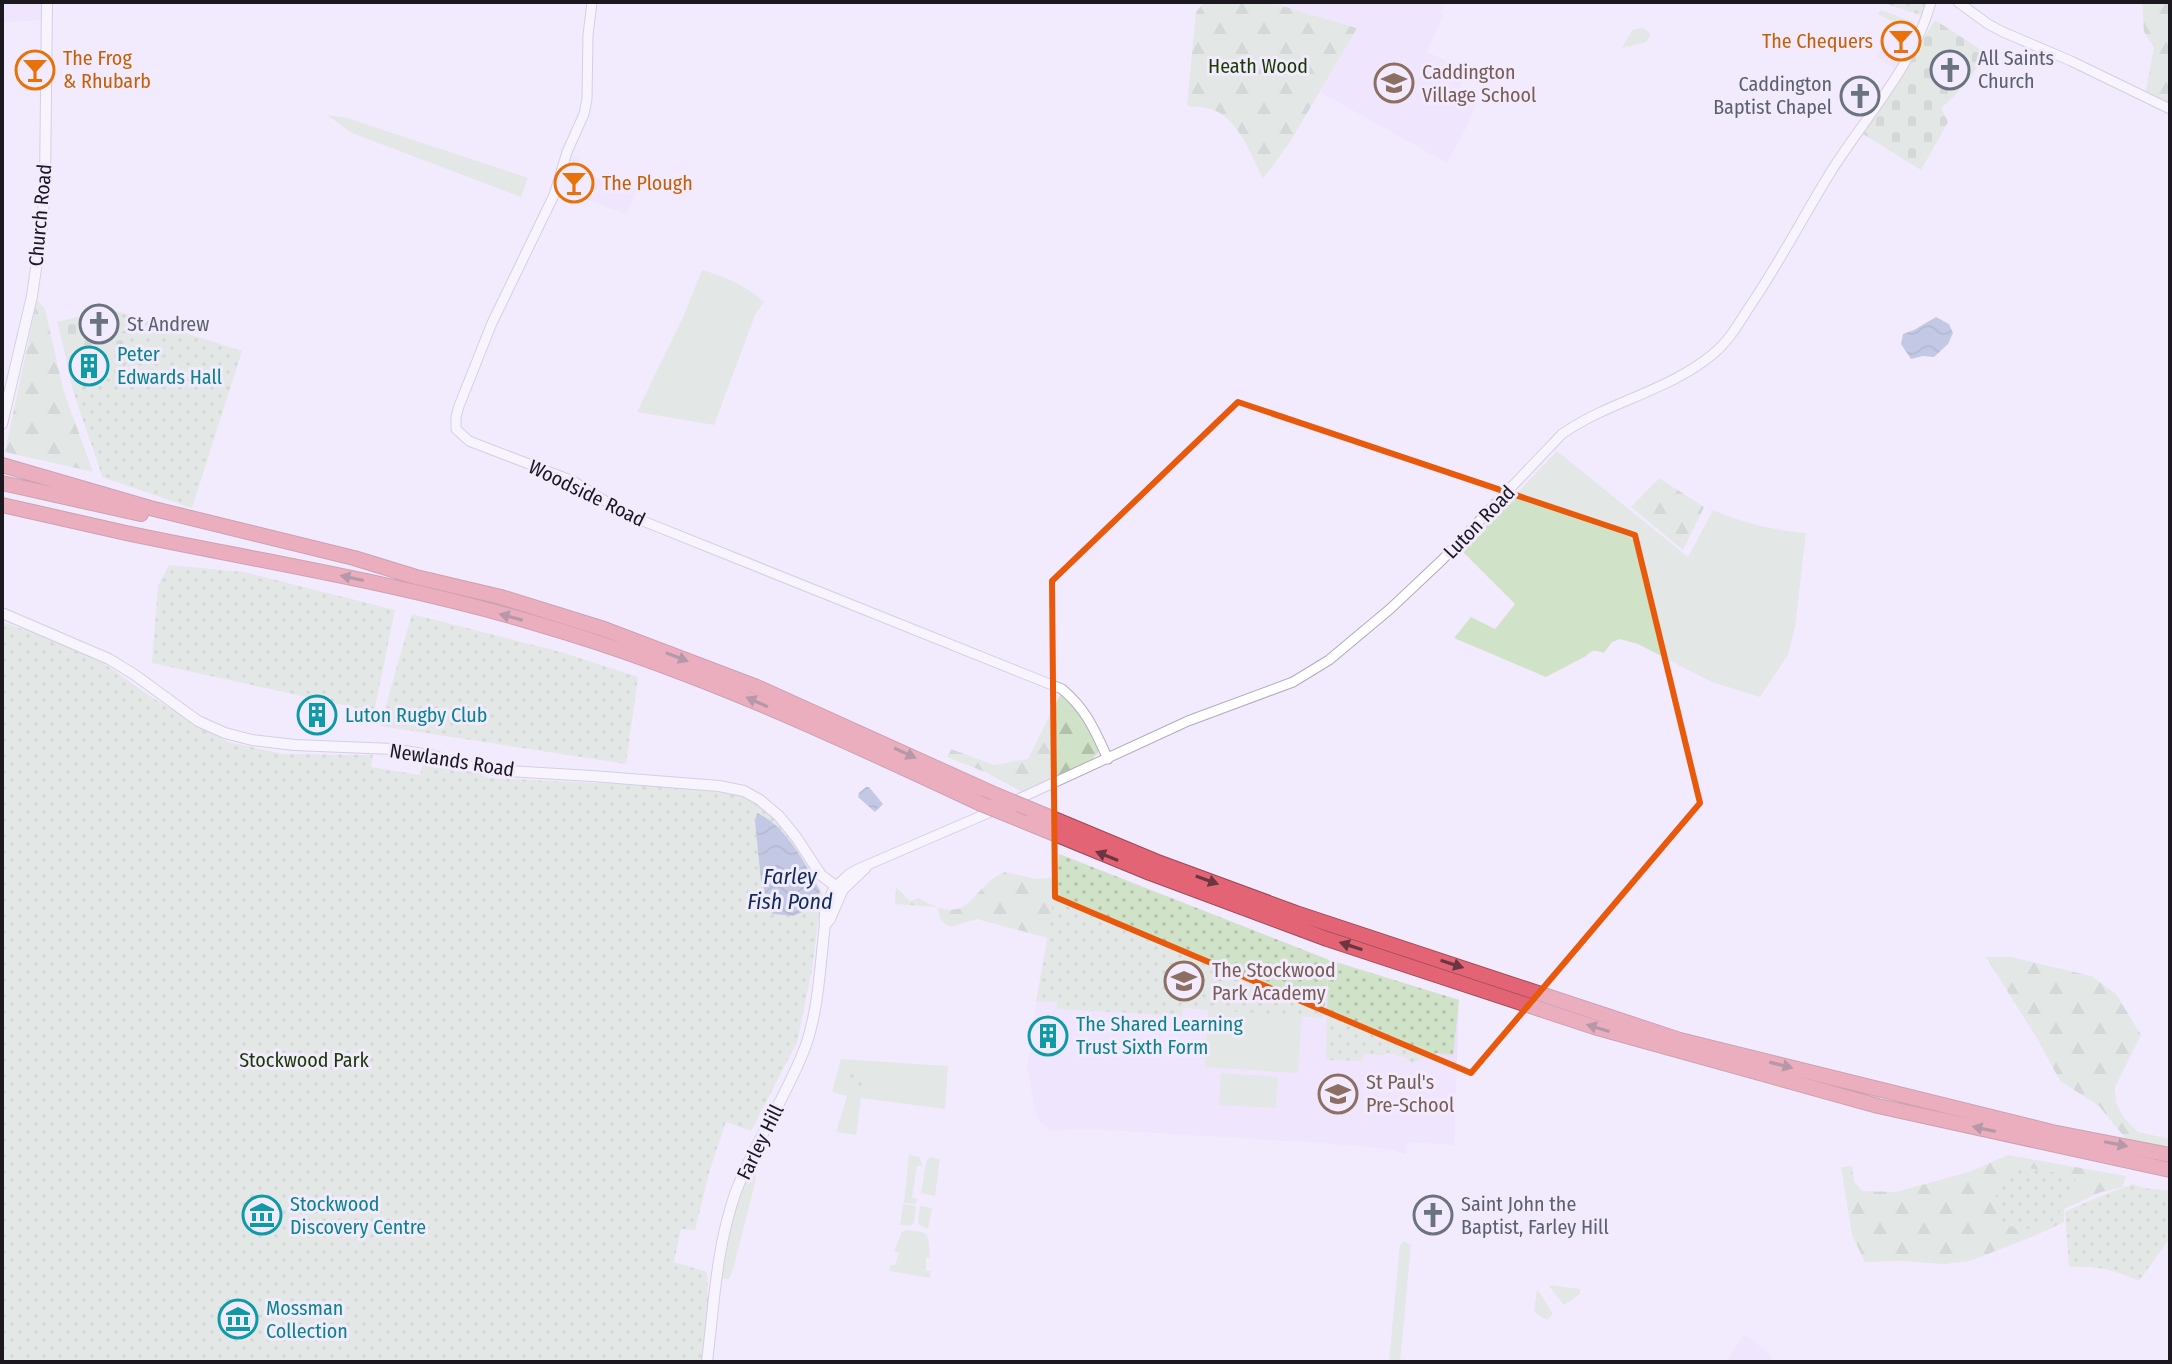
<svg xmlns="http://www.w3.org/2000/svg" width="2172" height="1364" viewBox="0 0 2172 1364" font-family="'Fira Sans Condensed',sans-serif">
<defs>
<pattern id="forest-firs" width="22" height="20" patternUnits="userSpaceOnUse" patternTransform="scale(2)"><rect width="22" height="20" fill="#d0e2c8"/><path d="M5 1l3.5 6h-7zM16 11l3.5 6h-7z" fill="#b2c1ab"/></pattern>
<pattern id="cemetery-stones" width="16" height="16" patternUnits="userSpaceOnUse" patternTransform="scale(2)"><rect width="16" height="16" fill="#d0e2c8"/><path d="M2 7V4a2 2 0 0 1 4 0v3zM10 15v-3a2 2 0 0 1 4 0v3z" fill="#b2c1ab"/></pattern>
<pattern id="park-dots" width="8" height="8" patternUnits="userSpaceOnUse" patternTransform="scale(2)"><rect width="8" height="8" fill="#d0e2c8"/><path d="M2 2h.1M6 6h.1" fill="none" stroke="#b2c1ab" stroke-width="1.8" stroke-linecap="round"/></pattern>
<pattern id="water-waves" width="16" height="10" patternUnits="userSpaceOnUse" patternTransform="scale(2)"><rect width="16" height="10" fill="#8aa1c5"/><path d="M0 5q4-4 8 0t8 0" fill="none" stroke="#70829f"/></pattern>
</defs>
<rect width="100%" height="100%" fill="#f2ebfd"/>
<!-- built -->
<path fill="#ebdffc" d="M 42,2 L 42,20 L 2,23 L 2,3 Z
M 1259,2 L 1446,2 L 1440,13 L 1443,15 L 1427,52 L 1468,70 L 1460,87 L 1479,96 L 1466,128 L 1447,163 L 1320,92 L 1357,27 L 1286,7 Z
M 1900,29 L 1912,35 L 1912,41 L 1895,70 L 1876,56 L 1886,40 L 1892,43 Z
M 20,62 L 42,62 L 42,77 L 21,77 Z
M 570,155 L 580,157 L 578,163 L 587,166 L 586,174 L 636,191 L 627,214 L 585,199 L 587,191 L 562,184 Z
M 1059,854 L 1329,960 L 1459,1000 L 1454,1145 L 1407,1142 L 1405,1154 L 1389,1149 L 1322,1143 L 1088,1129 L 1051,1131 L 1039,1121 L 1034,1105 L 1027,1067 Z
M 1744,1334 L 1769,1353 L 1774,1362 L 1726,1362 Z"/>
<!-- grass -->
<path fill="#d0e2c8" d="M 1881,10 L 1913,22 L 1918,28 L 1915,34 L 1878,14 Z
M 1643,28 L 1651,34 L 1646,42 L 1622,48 L 1632,30 Z
M 327,115 L 347,118 L 528,178 L 521,197 L 352,133 Z
M 702,270 C 724,276 747,286 764,302 L 755,315 L 714,425 L 637,412 L 684,315 Z
M 1557,451 L 1688,557 L 1713,510 C 1743,523 1772,530 1806,533 L 1795,627 L 1788,655 L 1760,697 L 1712,682 L 1638,644 L 1620,639 L 1612,642 L 1604,653 C 1595,650 1593,649 1586,656 L 1546,677 L 1454,638 L 1471,617 L 1495,629 L 1515,604 L 1462,551 Z
M 1208,1010 L 1302,1016 L 1298,1073 L 1205,1067 Z
M 841,1059 L 948,1066 L 945,1109 L 861,1098 L 856,1135 L 836,1132 L 847,1096 L 832,1092 Z
M 1221,1073 L 1278,1077 L 1276,1108 L 1219,1105 Z
M 909,1155 L 920,1157 L 922,1166 L 917,1166 L 912,1197 L 917,1199 L 916,1204 L 904,1203 Z
M 930,1157 L 940,1159 L 935,1196 L 921,1193 L 926,1162 Z
M 751,1172 L 755,1172 L 756,1179 L 732,1273 L 728,1279 L 724,1279 L 720,1277 C 726,1241 735,1208 748,1174 Z
M 903,1204 L 916,1206 L 914,1222 L 910,1226 L 900,1225 Z
M 920,1206 L 932,1208 L 928,1229 L 918,1224 Z
M 906,1230 C 931,1232 928,1233 930,1257 L 926,1258 L 926,1271 L 931,1271 L 930,1278 L 889,1271 L 890,1265 L 895,1265 L 899,1253 L 894,1251 L 902,1232 Z
M 1404,1241 L 1411,1245 L 1400,1362 L 1389,1362 L 1400,1245 Z
M 1548,1285 L 1580,1289 L 1580,1294 L 1564,1305 Z
M 1537,1289 L 1553,1314 L 1547,1320 L 1534,1312 Z"/>
<!-- forest -->
<path fill="url(#forest-firs)" d="M 1204,2 L 1259,2 L 1286,7 L 1357,28 L 1290,142 L 1263,179 C 1251,155 1237,114 1207,108 C 1201,107 1194,107 1187,106 L 1196,12 Z
M 2142,2 L 2170,2 L 2170,104 L 2146,91 L 2154,47 L 2144,32 Z
M 37,300 L 45,309 L 63,389 L 93,472 L 5,452 Z
M 1659,478 L 1704,507 L 1683,550 L 1631,507 Z
M 1060,695 L 1077,710 L 1099,748 L 1098,753 L 1088,763 L 1022,792 L 985,772 L 947,757 L 951,749 L 994,765 L 1028,759 Z
M 1005,872 L 1036,879 L 1056,877 L 1048,938 L 977,919 L 951,927 C 940,922 939,918 938,907 L 895,904 L 896,887 L 910,901 L 919,898 C 973,931 969,886 1005,872 Z
M 1986,957 L 2011,957 L 2091,976 L 2116,994 L 2141,1035 L 2115,1087 L 2116,1103 L 2124,1118 L 2138,1132 L 2170,1139 L 2170,1148 L 2126,1139 L 2099,1106 L 2060,1081 L 2038,1040 Z
M 2008,1155 L 2126,1176 L 2123,1187 L 2101,1192 L 2064,1209 L 2064,1222 L 2034,1236 L 1970,1261 L 1944,1264 L 1902,1261 L 1865,1262 L 1852,1235 L 1841,1167 L 1852,1166 L 1854,1181 L 1862,1191 L 1896,1192 L 1969,1172 Z"/>
<!-- cemetery -->
<path fill="url(#cemetery-stones)" d="M 1935,20 L 1986,53 C 1973,74 1961,92 1941,108 L 1948,122 L 1921,170 L 1863,134 L 1893,89 Z
M 110,309 L 126,347 L 66,358 L 57,322 Z"/>
<!-- park -->
<path fill="url(#park-dots)" d="M 1880,2 L 1928,2 L 1926,10 L 1920,15 Z
M 110,309 L 242,351 L 192,508 L 102,477 C 91,437 72,399 66,358 L 125,347 Z
M 169,565 L 244,572 L 395,610 L 374,712 L 152,663 L 158,586 Z
M 412,614 L 561,652 L 638,677 L 626,764 L 380,726 Z
M 2,622 L 88,652 L 151,697 L 228,742 L 283,754 L 373,755 L 371,767 L 420,775 L 424,760 L 491,778 L 683,787 L 752,797 L 792,834 L 822,893 L 812,969 L 797,1042 L 751,1131 L 726,1122 L 710,1169 L 695,1230 L 681,1229 L 674,1262 L 707,1272 L 709,1328 L 704,1362 L 2,1362 Z
M 1059,854 L 1329,960 L 1459,1000 L 1453,1055 L 1437,1053 L 1412,1063 L 1405,1057 L 1397,1056 L 1397,1054 L 1385,1053 L 1384,1055 L 1364,1054 L 1362,1061 L 1326,1060 L 1328,978 L 1323,1018 L 1183,1008 L 1182,1016 L 1057,1009 L 1057,1002 L 1036,1001 L 1048,938 Z
M 850,1074 L 868,1078 L 864,1093 L 846,1088 Z
M 2017,1166 L 2076,1176 L 2074,1196 L 2062,1207 L 2057,1218 L 2044,1226 L 2026,1229 L 2016,1229 L 2003,1223 L 1994,1189 Z
M 2133,1184 L 2144,1188 L 2170,1191 L 2170,1238 L 2139,1281 C 2113,1269 2097,1266 2069,1267 L 2065,1212 C 2088,1201 2110,1192 2133,1184 Z"/>
<!-- water -->
<path fill="url(#water-waves)" d="M 1936,317 L 1949,324 L 1953,333 L 1948,344 L 1934,357 L 1923,356 L 1911,359 L 1901,344 L 1903,334 L 1914,330 Z
M 866,787 L 869,787 L 883,804 L 875,812 L 858,797 L 859,793 Z
M 757,813 C 787,826 805,864 820,891 L 814,907 L 793,916 L 773,914 L 761,881 L 755,821 Z"/>
<g fill="none" stroke-linecap="round" stroke-linejoin="round">
<!-- tertiary casing -->
<g stroke="#b3aac0" stroke-width="11">
<path id="tertiary" d="M 592,2 L 588,35 L 587,99 L 584,114 L 567,152 L 554,195 L 492,323 L 459,406 L 456,417 L 456,429 L 469,441 L 573,481 L 628,515 L 1062,689 C 1087,710 1095,731 1108,759
M 1958,2 L 1988,24 L 2003,32 L 2071,61 L 2170,109
M 1012,802 L 1188,721 L 1293,682 L 1329,660 L 1390,609 L 1442,560 L 1562,434 C 1609,401 1669,391 1713,354 C 1729,341 1739,323 1750,306 C 1780,262 1804,215 1832,170 C 1867,115 1914,65 1931,2
M 836,886 L 849,874 L 858,869 L 995,810
M 842,891 L 866,868"/>
</g>
<!-- secondary casing -->
<g stroke="#b3aac0" stroke-width="12">
<path id="secondary" d="M 2,424 L 32,296 L 42,227 L 45,184 L 47,2
M 2,613 L 109,659 L 135,675 L 198,721 L 225,733 L 252,740 L 295,745 L 393,749 L 434,756 L 472,767 L 492,770 L 592,776 L 719,786 L 744,791 L 760,800 L 779,816 L 796,837 L 821,875 L 842,891 L 830,919 L 825,925
M 707,1362 C 714,1305 716,1249 735,1194 C 754,1142 787,1097 806,1045 C 819,1007 820,964 825,925 C 823,909 828,900 836,886"/>
</g>
<!-- motorway casing -->
<g stroke="#9d4956" stroke-width="16">
<path id="motorway" d="M 2,465 L 150,508 L 354,558 L 416,577 L 501,597 L 604,629 L 757,687 L 996,795
M 2,483 L 141,514
M 2,505 C 43,514 85,524 126,533 C 265,562 405,584 541,625 C 693,669 836,736 979,803
M 1030,809 L 1155,861 L 1296,913 L 1680,1040 L 2052,1132 L 2170,1155
M 1011,816 L 1150,873 L 1327,939 L 1594,1027 L 1878,1106 L 2170,1170"/>
</g>
<!-- tertiary -->
<use href="#tertiary" stroke="#fff" stroke-width="9"/>
<!-- secondary -->
<use href="#secondary" stroke="#fff" stroke-width="10"/>
<!-- motorway -->
<use href="#motorway" stroke="#e36474" stroke-width="14"/>
<!-- motorway-bridge casing -->
<g stroke="#9d4956" stroke-width="16" stroke-linecap="butt">
<path id="motorway-bridge" d="M 996,795 L 1030,809
M 979,803 L 1011,816"/>
</g>
<!-- motorway-bridge -->
<use href="#motorway-bridge" stroke="#e36474" stroke-width="14"/>
</g>
<!-- one-way arrows -->
<defs><path id="oneway-solid" d="M-6-.8H1V-3.2L6.5 0L1 3.2V.8H-6Z" transform="scale(2)"/></defs>
<g fill="#6b3641">
<use href="#oneway-solid" transform="translate(352 578) rotate(-168)"/>
<use href="#oneway-solid" transform="translate(511 617) rotate(-165)"/>
<use href="#oneway-solid" transform="translate(677 657) rotate(21)"/>
<use href="#oneway-solid" transform="translate(757 702) rotate(-156)"/>
<use href="#oneway-solid" transform="translate(905 753) rotate(25)"/>
<use href="#oneway-solid" transform="translate(1107 856) rotate(-158)"/>
<use href="#oneway-solid" transform="translate(1207 880) rotate(20)"/>
<use href="#oneway-solid" transform="translate(1351 946) rotate(-162)"/>
<use href="#oneway-solid" transform="translate(1452 964) rotate(18)"/>
<use href="#oneway-solid" transform="translate(1598 1028) rotate(-163)"/>
<use href="#oneway-solid" transform="translate(1781 1065) rotate(14)"/>
<use href="#oneway-solid" transform="translate(1984 1129) rotate(-168)"/>
<use href="#oneway-solid" transform="translate(2116 1144) rotate(11)"/>
</g>
<!-- marked area -->
<path d="M0 0H2172V1364H0ZM 1238,402 L 1635,535 L 1700,803 L 1471,1073 L 1055,897 L 1052,581 Z" fill="#f2ebfd" fill-opacity=".55" fill-rule="evenodd"/>
<path fill="none" stroke="#e8590c" stroke-width="6" stroke-linejoin="round" d="M 1238,402 L 1635,535 L 1700,803 L 1471,1073 L 1055,897 L 1052,581 Z"/>
<!-- icons -->
<defs>
<g id="bar-ring" transform="scale(2)"><circle r="9.5" fill="#f2ebfd" stroke="#e8710a" stroke-width="1.5"/><path d="M-6-5H6L.8 .8V4.5H3.5V6h-7V4.5H-.8V.8Z" fill="#e8710a"/></g>
<g id="church-ring" transform="scale(2)"><circle r="9.5" fill="#f2ebfd" stroke="#6b7280" stroke-width="1.5"/><path d="M-1.2-6h2.4v3.5h3.3v2.4h-3.3V6h-2.4V-.1h-3.3v-2.4h3.3Z" fill="#6b7280"/></g>
<g id="school-ring" transform="scale(2)"><circle r="9.5" fill="#f2ebfd" stroke="#8d6e63" stroke-width="1.5"/><path d="M0-5L7-2L0 1L-7-2ZM-4 1L0 2.5L4 1V4Q0 6-4 4Z" fill="#8d6e63"/></g>
<g id="building-ring" transform="scale(2)"><circle r="9.5" fill="#f2ebfd" stroke="#0f9aa8" stroke-width="1.5"/><path d="M-4-6H4V6H1V3H-1V6H-4ZM-2.5-4.3h1.7v1.8h-1.7ZM.8-4.3h1.7v1.8H.8ZM-2.5-1h1.7V.8h-1.7ZM.8-1h1.7V.8H.8Z" fill="#0f9aa8"/></g>
<g id="museum-ring" transform="scale(2)"><circle r="9.5" fill="#f2ebfd" stroke="#0f9aa8" stroke-width="1.5"/><path d="M0-6L6-3V-2H-6V-3ZM-5-1h2V3h-2ZM-1-1h2V3h-2ZM3-1h2V3H3ZM-6 4H6V6H-6Z" fill="#0f9aa8"/></g>
</defs>
<g fill-rule="evenodd">
<use href="#bar-ring" x="1901" y="41"/>
<use href="#bar-ring" x="35" y="70"/>
<use href="#church-ring" x="1950" y="70"/>
<use href="#school-ring" x="1394" y="83"/>
<use href="#church-ring" x="1860" y="96"/>
<use href="#bar-ring" x="574" y="183"/>
<use href="#church-ring" x="99" y="324"/>
<use href="#building-ring" x="89" y="366"/>
<use href="#building-ring" x="317" y="715"/>
<use href="#school-ring" x="1184" y="981"/>
<use href="#building-ring" x="1048" y="1036"/>
<use href="#school-ring" x="1338" y="1094"/>
<use href="#museum-ring" x="262" y="1215"/>
<use href="#church-ring" x="1433" y="1215"/>
<use href="#museum-ring" x="238" y="1319"/>
</g>
<g text-anchor="middle" dominant-baseline="central" stroke-width="6" stroke-linejoin="round" paint-order="stroke">
<!-- food labels -->
<g font-size="20" fill="#c56008" stroke="#f2ebfd" text-anchor="start">
<text x="1873" y="41" text-anchor="end">The Chequers</text>
<text x="63" y="58">The Frog<tspan x="63" dy="23">&amp; Rhubarb</tspan></text>
<text x="602" y="183">The Plough</text>
</g>
<!-- worship labels -->
<g font-size="20" fill="#5b616d" stroke="#f2ebfd" text-anchor="start">
<text x="1978" y="58">All Saints<tspan x="1978" dy="23">Church</tspan></text>
<text x="1832" y="84" text-anchor="end">Caddington<tspan x="1832" dy="23">Baptist Chapel</tspan></text>
<text x="127" y="324">St Andrew</text>
<text x="1461" y="1204">Saint John the<tspan x="1461" dy="23">Baptist, Farley Hill</tspan></text>
</g>
<!-- park labels -->
<g font-size="20" fill="#193a03" stroke="#f2ebfd">
<text x="1258" y="66">Heath Wood</text>
<text x="304" y="1060">Stockwood Park</text>
</g>
<!-- education labels -->
<g font-size="20" fill="#785e54" stroke="#f2ebfd" text-anchor="start">
<text x="1422" y="72">Caddington<tspan x="1422" dy="23">Village School</tspan></text>
<text x="1212" y="970">The Stockwood<tspan x="1212" dy="23">Park Academy</tspan></text>
<text x="1366" y="1082">St Paul's<tspan x="1366" dy="23">Pre-School</tspan></text>
</g>
<!-- street labels -->
<g font-size="20" fill="#1b181f" stroke="#f2ebfd">
<text transform="translate(40 215) rotate(-85)">Church Road</text>
<text transform="translate(587 493) rotate(26)">Woodside Road</text>
<text transform="translate(1479 522) rotate(-46)">Luton Road</text>
<text transform="translate(452 760) rotate(9)">Newlands Road</text>
<text transform="translate(760 1142) rotate(-64)">Farley Hill</text>
</g>
<!-- culture labels -->
<g font-size="20" fill="#0d838f" stroke="#f2ebfd" text-anchor="start">
<text x="117" y="354">Peter<tspan x="117" dy="23">Edwards Hall</tspan></text>
<text x="345" y="715">Luton Rugby Club</text>
<text x="1076" y="1024">The Shared Learning<tspan x="1076" dy="23">Trust Sixth Form</tspan></text>
<text x="290" y="1204">Stockwood<tspan x="290" dy="23">Discovery Centre</tspan></text>
<text x="266" y="1308">Mossman<tspan x="266" dy="23">Collection</tspan></text>
</g>
<!-- water labels -->
<g font-size="22" font-style="italic" fill="#0f2d5a" stroke="#f2ebfd">
<text x="790" y="876">Farley<tspan x="790" dy="25">Fish Pond</tspan></text>
</g>
</g>
<!-- border -->
<rect width="2172" height="1364" fill="none" stroke="#1b181f" stroke-width="8"/>
</svg>
